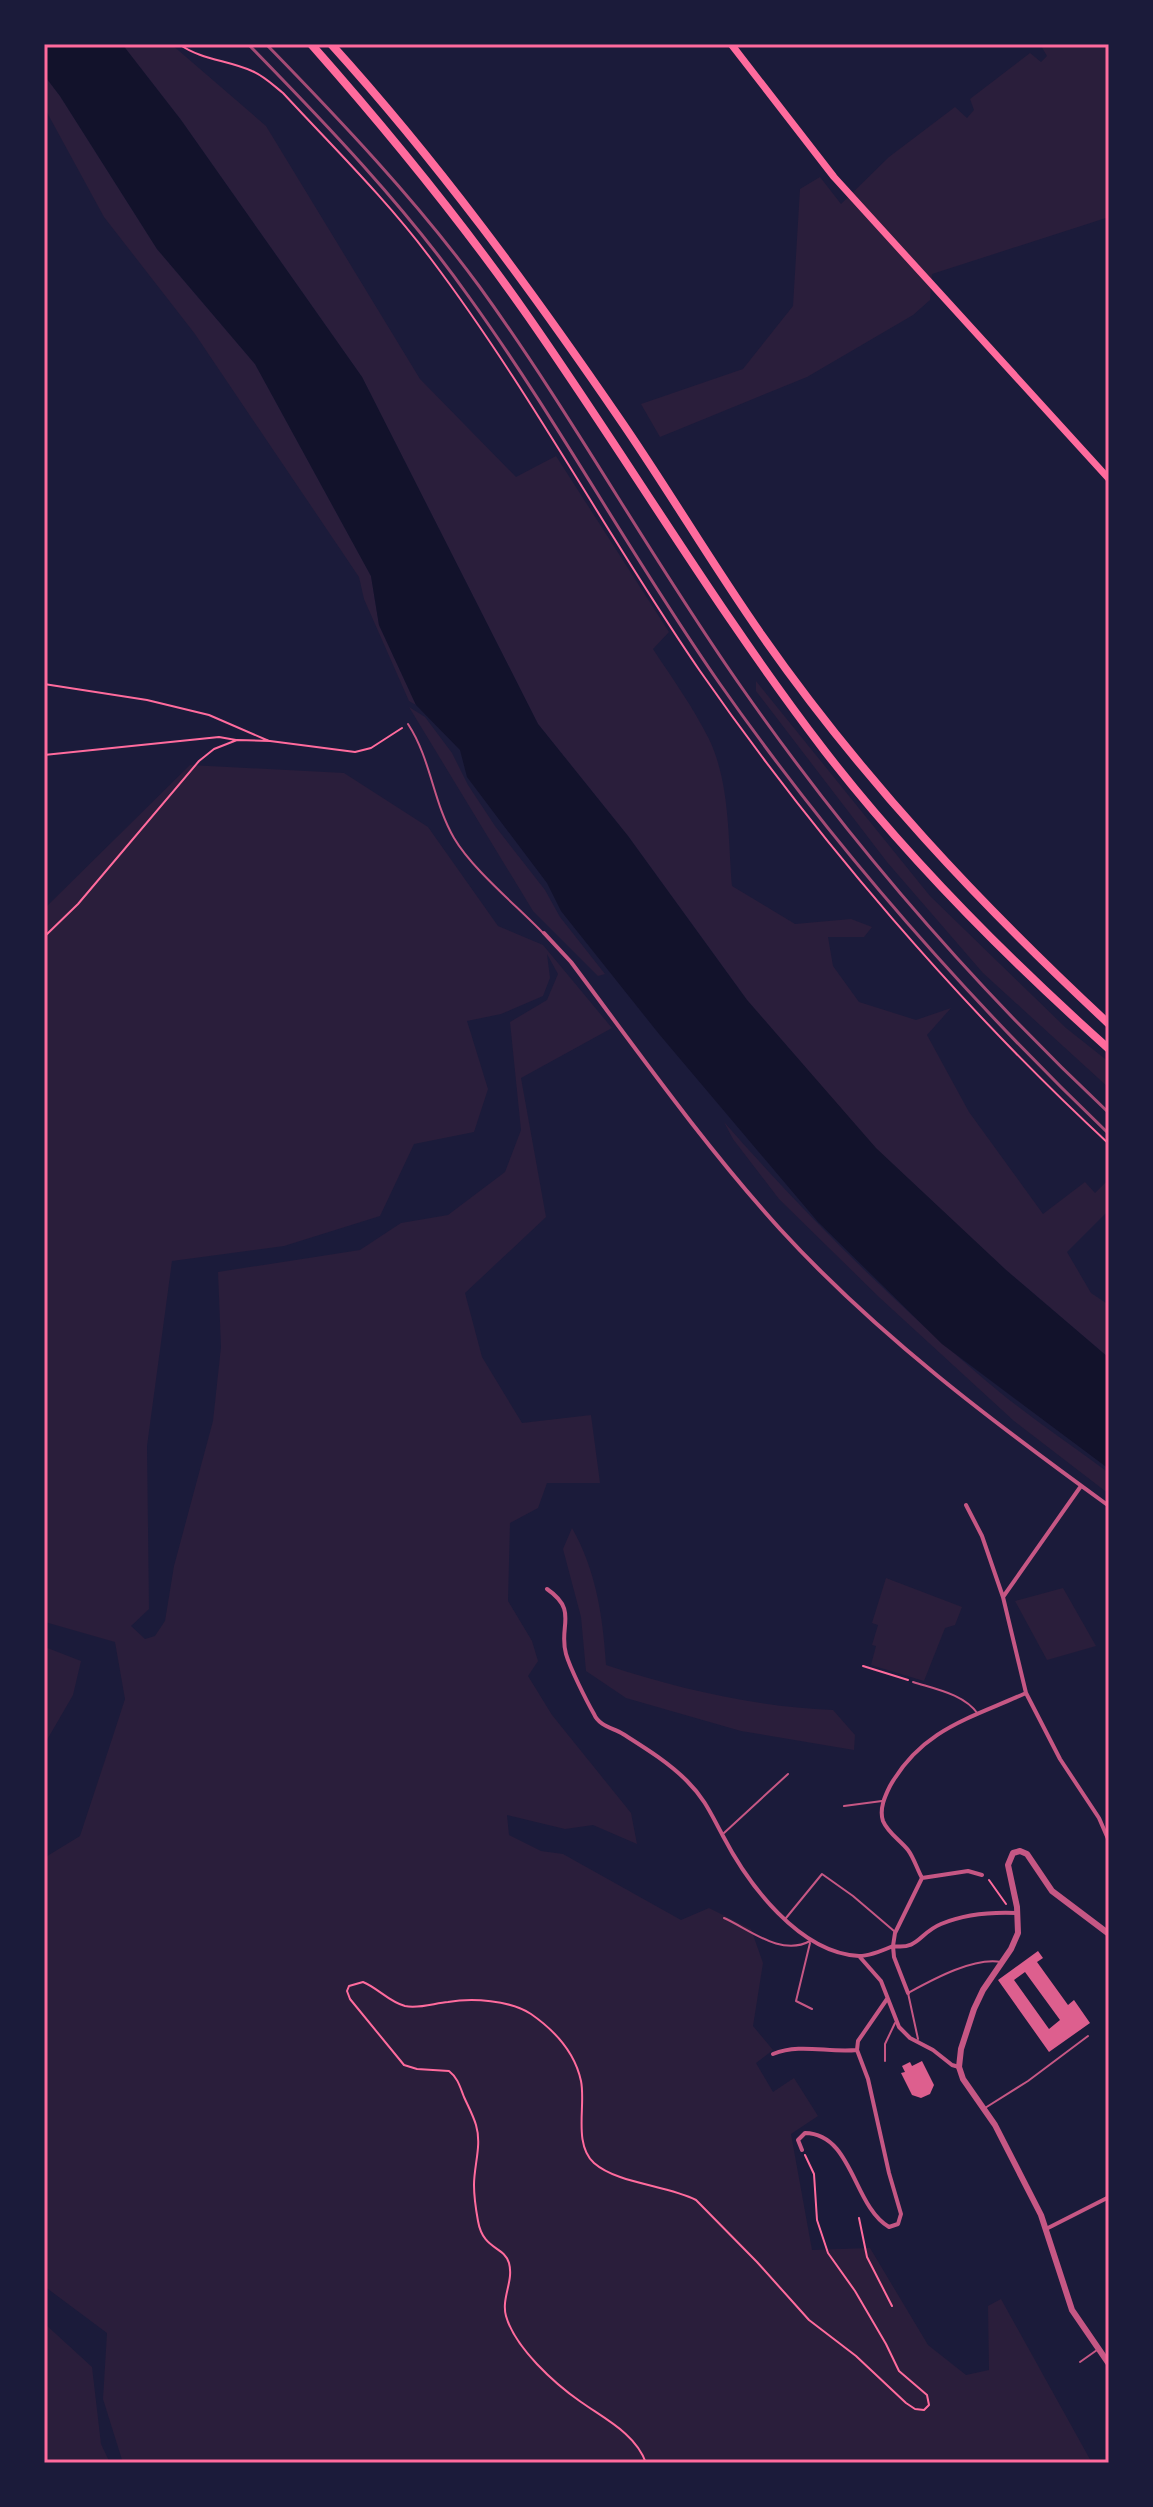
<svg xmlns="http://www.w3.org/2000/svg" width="1153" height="2507" viewBox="0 0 1153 2507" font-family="'Space Grotesk',sans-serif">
<rect width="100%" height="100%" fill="#1b1b3a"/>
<!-- green -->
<path fill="#2a1e3b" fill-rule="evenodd" d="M 122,44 L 171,44 L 266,126 L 420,379 L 516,477 L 556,456 L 669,632 L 653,649 C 672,678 693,707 709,739 C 730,783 728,838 732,886 L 795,924 L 851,919 L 872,927 L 864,937 L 828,937 L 833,966 L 859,1002 L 916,1020 L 951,1008 L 927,1035 L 969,1112 L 1043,1214 L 1085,1182 L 1095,1193 L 1109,1179 L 1109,1210 L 1067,1252 L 1091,1293 L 1109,1305 L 1109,1358 L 1006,1270 L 876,1149 L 747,1000 L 628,836 L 538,724 L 362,377 L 181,120 Z
M 1040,44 L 1109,44 L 1109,217 L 932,274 L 930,300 L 913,315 L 807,377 L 660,437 L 641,404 L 743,369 L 793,306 L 800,189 L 820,177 L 841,204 L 889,157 L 955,107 L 967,118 L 974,110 L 970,99 L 1030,53 L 1041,62 L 1047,56 Z
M 44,75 L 60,96 L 157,249 L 255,364 L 371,576 L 379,625 L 416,705 L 409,701 L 364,599 L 359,577 L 195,334 L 104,217 L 44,107 Z
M 756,681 L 930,896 L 1066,1028 L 1109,1062 L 1109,1088 L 983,973 L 887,862 L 756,691 Z
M 409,707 L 425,717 L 452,753 L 468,785 L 495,826 L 545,890 L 560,917 L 605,974 L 598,976 L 533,911 Z
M 190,765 L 344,773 L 428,827 L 498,926 L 543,945 L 612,1028 L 521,1078 L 546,1217 L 465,1293 L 482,1357 L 522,1423 L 591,1415 L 600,1483 L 547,1483 L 538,1508 L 510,1523 L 508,1601 L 532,1641 L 538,1661 L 528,1676 L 552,1715 L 631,1813 L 637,1844 L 593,1825 L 565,1829 L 507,1815 L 509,1835 L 541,1851 L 563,1854 L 681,1920 L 709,1908 L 751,1929 L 763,1963 L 753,2026 L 773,2050 L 756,2063 L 773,2092 L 794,2078 L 818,2116 L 791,2134 L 812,2250 L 870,2248 L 928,2345 L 966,2375 L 989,2370 L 988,2306 L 1001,2299 L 1092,2463 L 123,2463 L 103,2399 L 107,2333 L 44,2286 L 44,1858 L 80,1836 L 113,1736 L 125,1699 L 115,1642 L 45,1622 L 45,1647 L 81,1661 L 73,1695 L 44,1745 L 44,909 ZM 547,954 L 558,974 L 547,1000 L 510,1022 L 521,1130 L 505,1172 L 448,1215 L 401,1223 L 360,1250 L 218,1272 L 221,1347 L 213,1421 L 174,1566 L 165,1621 L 155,1636 L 145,1639 L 131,1626 L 149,1609 L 147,1446 L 172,1261 L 284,1246 L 380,1216 L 414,1144 L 474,1132 L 488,1089 L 467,1021 L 501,1014 L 543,996 L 550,978 Z
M 724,1122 C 803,1212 887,1296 978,1374 C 1019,1410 1066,1441 1109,1473 L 1109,1494 L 1014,1421 L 880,1298 L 779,1199 L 733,1139 Z
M 572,1528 C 596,1570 603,1617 606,1665 C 679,1689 756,1707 833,1710 L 855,1735 L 854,1750 L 741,1731 L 626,1698 L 586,1671 L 581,1617 L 563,1549 Z
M 886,1578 L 962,1607 L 955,1625 L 945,1628 L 924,1681 L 871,1665 L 876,1646 L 872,1645 L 878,1625 L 872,1623 Z
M 1063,1588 L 1096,1646 L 1047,1660 L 1015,1601 Z
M 44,2323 L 92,2367 L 101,2444 L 110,2463 L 44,2463 Z"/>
<!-- water -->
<path fill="#12122b" d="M 44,44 L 122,44 L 181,120 L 362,377 L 538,724 L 628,836 L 747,1000 L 876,1148 L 1006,1270 L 1109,1358 L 1109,1469 L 942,1344 L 818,1222 L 659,1034 L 561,911 L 547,883 L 467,777 L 460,750 L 416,705 L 379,625 L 371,576 L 255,364 L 157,249 L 60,96 L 44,75 Z"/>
<!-- building -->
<path fill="#dd5f8e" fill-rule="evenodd" d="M 1038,1951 L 1043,1958 L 1037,1962 L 1068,2005 L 1074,2000 L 1090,2023 L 1049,2052 L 998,1980 ZM 1025,1972 L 1060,2020 L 1049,2029 L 1014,1980 Z
M 922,2061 L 934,2085 L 930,2094 L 921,2098 L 912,2095 L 901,2073 L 905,2072 L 902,2066 L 910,2062 L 912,2066 Z"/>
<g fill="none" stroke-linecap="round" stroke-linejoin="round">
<!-- path -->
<path stroke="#ff6b9d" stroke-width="2" d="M 179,44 C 201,60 228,60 252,71 C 264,76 273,85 283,93 C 333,147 387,200 431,259 C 530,390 607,536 700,671 C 817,839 959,1005 1109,1144
M 44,684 L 147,700 L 209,715 L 269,741
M 44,755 L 219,737 L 236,740
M 44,937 L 78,904 L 199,761 L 214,749 L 237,740 L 270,741 L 355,752 L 371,748 L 402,728
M 863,1666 L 908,1680
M 989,1880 L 1006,1904
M 859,2218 L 867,2257 L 892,2306
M 646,2463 C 636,2434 605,2419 581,2402 C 555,2384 515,2348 506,2316 C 501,2298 514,2281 509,2263 C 504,2246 483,2250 478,2221 C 476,2210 474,2196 474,2185 C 474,2165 482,2145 476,2125 C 473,2115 468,2106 464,2097 C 460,2087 458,2078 449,2071 L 417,2069 L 404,2065 L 350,1999 L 347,1991 L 349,1986 L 363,1982 C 378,1988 389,2002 405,2006 C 419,2009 435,2003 448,2002 C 472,1998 510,2000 531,2014 C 554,2030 575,2053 581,2081 C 586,2105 573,2144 594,2163 C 618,2184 667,2185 696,2200 L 757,2262 L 809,2320 L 856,2356 L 906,2403 L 915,2409 L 924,2410 L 929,2405 L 927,2395 L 899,2371 L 886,2344 L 855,2291 L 828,2253 L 817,2220 L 814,2174 L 805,2155"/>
<!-- service -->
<path stroke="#c65784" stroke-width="2" d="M 408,724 C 431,759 433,802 454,838 C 472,869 517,906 543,933
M 913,1682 C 935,1689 964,1694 978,1714
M 844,1806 L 882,1801
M 724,1833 L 788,1774
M 724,1918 C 749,1929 781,1957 810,1941
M 786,1918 L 822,1874 L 853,1896 L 894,1931
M 810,1943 L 796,2001 L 812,2009
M 918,2039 L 908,1993 C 932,1980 973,1957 1001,1962
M 885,2061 L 885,2044 L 895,2023
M 985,2108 L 1028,2081 L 1088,2036
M 1080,2362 L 1097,2350"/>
<!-- minor -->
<path stroke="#c65784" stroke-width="4" d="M 544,933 L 571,962 C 639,1053 704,1145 780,1229 C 877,1335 993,1422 1109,1506
M 966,1505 L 982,1536 L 1003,1597 L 1026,1693 L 1060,1759 L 1099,1818 L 1109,1841
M 547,1589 C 579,1611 558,1626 566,1654 C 570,1668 586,1700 594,1714 C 599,1726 613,1728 623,1734 C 645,1748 668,1762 687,1781 C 705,1799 711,1814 723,1836 C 748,1884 799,1953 859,1956 C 869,1956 884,1950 893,1946 L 894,1957 L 908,1993
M 1003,1597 L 1081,1486
M 922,1878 L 968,1871 L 982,1875
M 1016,1913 C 991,1912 965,1914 941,1924 C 919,1933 919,1950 893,1946 L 895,1933 L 922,1878 C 917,1869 914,1858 908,1850 C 900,1840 888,1833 883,1821 C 879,1809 885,1796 890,1786 C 922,1729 971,1718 1026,1693
M 859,1956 L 881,1981 L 899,2027 L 910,2038 L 933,2050 L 952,2065 L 959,2067
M 857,2050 L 858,2041 L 887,1999
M 773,2054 C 801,2043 827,2053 857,2050
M 802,2150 L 798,2140 L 805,2133 C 853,2134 853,2206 889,2227 L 898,2224 L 901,2214 L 889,2173 L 868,2079 L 857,2050
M 1046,2229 L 1109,2197"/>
<!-- tertiary -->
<path stroke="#c65784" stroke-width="6" d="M 1109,1934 L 1052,1891 L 1027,1854 L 1020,1851 L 1013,1853 L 1008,1865 L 1017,1907 L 1018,1933 L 1011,1949 L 983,1990 L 974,2009 L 961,2049 L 959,2067 L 963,2079 L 995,2125 L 1041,2215 L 1072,2310 L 1109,2364"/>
<!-- primary -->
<path stroke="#ff6b9d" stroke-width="7" d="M 731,44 L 834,177 L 1109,479"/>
<!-- motorway -->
<path stroke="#ff6b9d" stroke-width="8" d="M 311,44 C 387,130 459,218 525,312 C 626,456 716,609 824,750 C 908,859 1006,957 1109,1049
M 331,44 C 437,161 530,288 619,418 C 668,489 712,564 761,634 C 863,780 979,903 1109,1024"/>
<!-- rail -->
<path stroke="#a44b75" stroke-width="3" d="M 248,44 C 326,124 404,205 469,297 C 559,422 632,558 720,684 C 834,847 966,997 1109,1134
M 266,44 C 341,121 415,199 479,286 C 573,416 650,557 742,688 C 849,841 973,985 1109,1113"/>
</g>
<!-- border -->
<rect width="1153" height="2507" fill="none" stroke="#1b1b3a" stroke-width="92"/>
<rect x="46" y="46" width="1061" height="2415" fill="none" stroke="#ff6b9d" stroke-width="3"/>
</svg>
